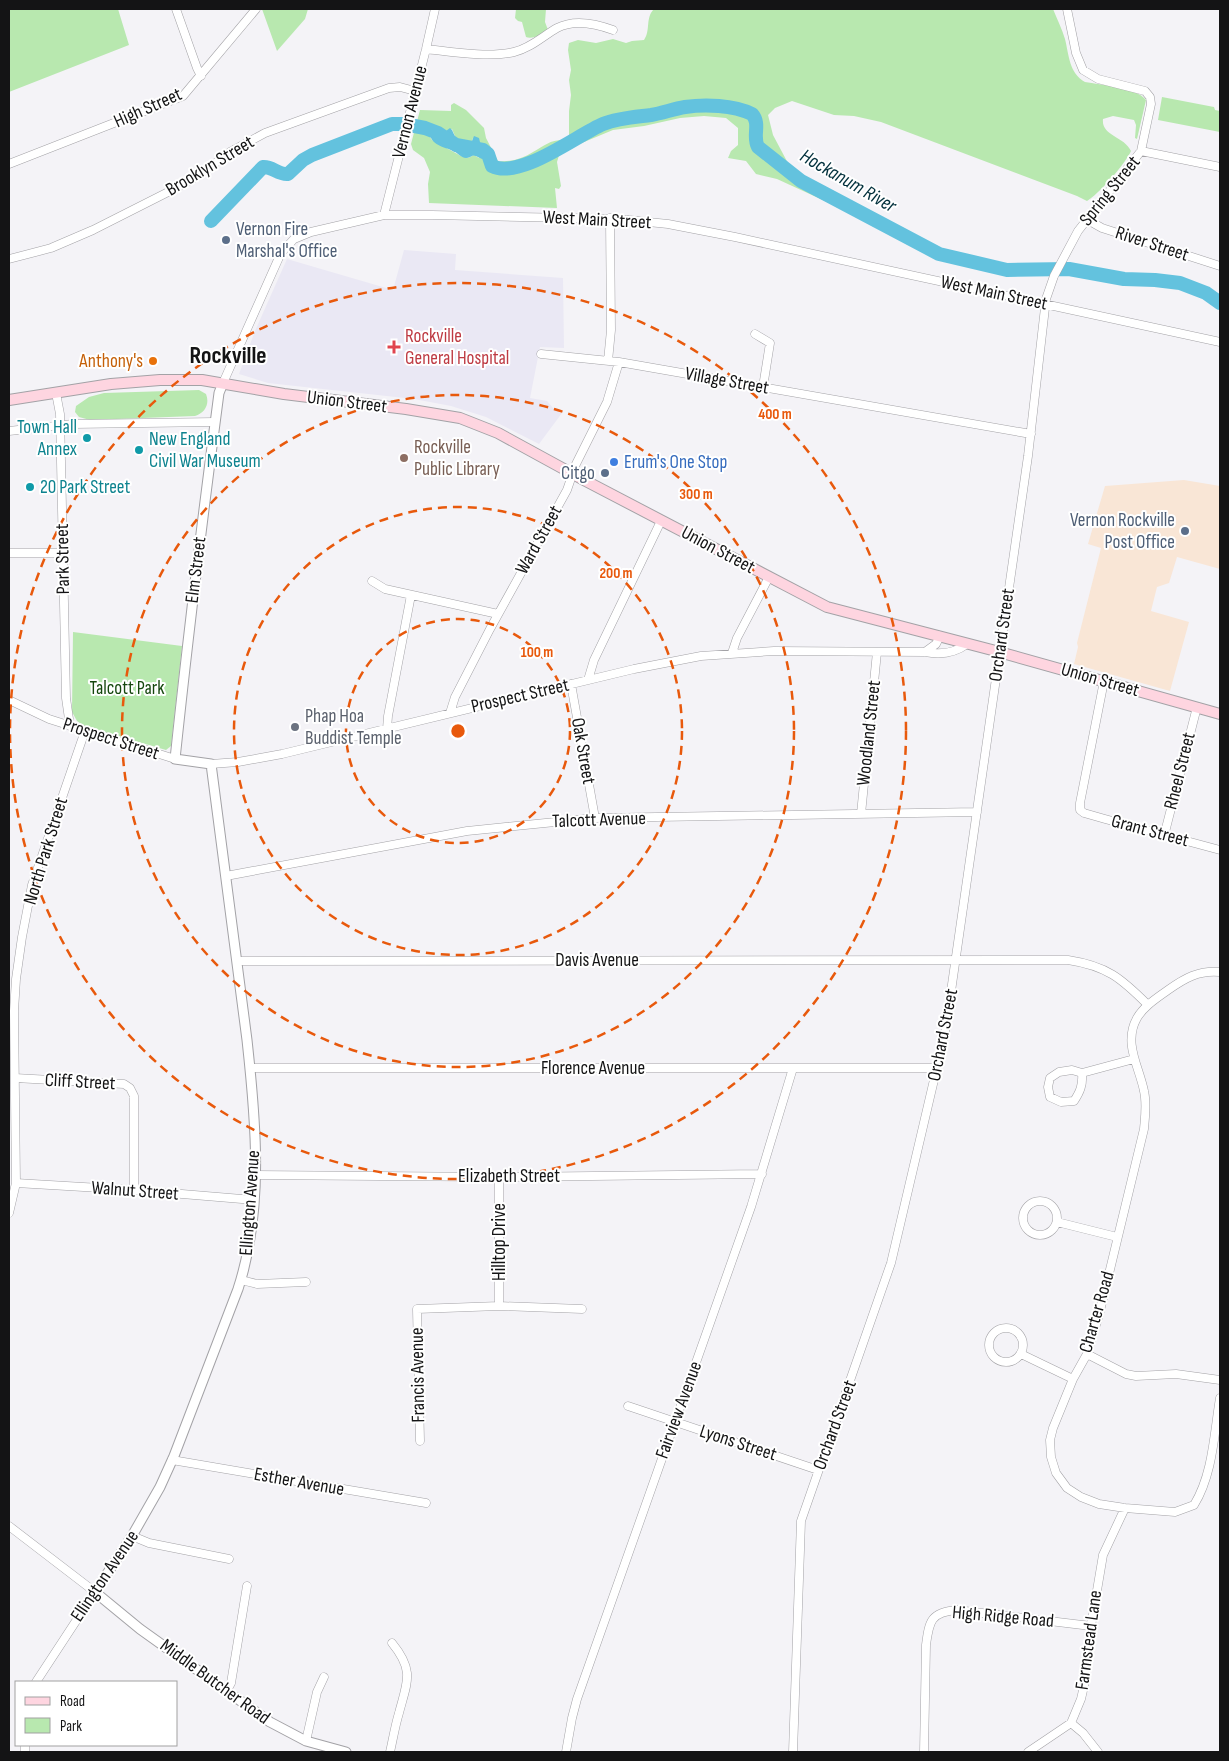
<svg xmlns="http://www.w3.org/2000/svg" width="1229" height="1761" viewBox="0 0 1229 1761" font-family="'Sofia Sans Condensed',sans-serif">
<rect width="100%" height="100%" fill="#f4f3f7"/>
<!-- commercial -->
<path fill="#f9e6d6" d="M 1184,480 L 1220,486 L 1220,569 L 1177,557 L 1169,583 L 1157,587 L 1151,611 L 1189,622 L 1170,691 L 1074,664 L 1078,647 L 1077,643 L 1101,548 L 1088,544 L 1105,486 Z"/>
<!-- built -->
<path fill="#eae8f4" d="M 404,250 L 456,254 L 455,270 L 563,278 L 564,348 L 540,347 L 530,398 L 547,401 L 553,408 L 562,413 L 539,444 L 486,417 L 451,406 L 414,399 L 268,383 L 239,374 L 255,331 L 287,259 L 393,290 Z"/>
<!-- green -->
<path fill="#b8e8af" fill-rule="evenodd" d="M 9,9 L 118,9 L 129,45 L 9,92 Z
M 262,9 L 308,9 L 305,19 L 277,51 Z
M 516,9 L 546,9 L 545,22 L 548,30 C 543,34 532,40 526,37 L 522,22 L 518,21 L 515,18 Z
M 654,9 L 1053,9 C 1057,19 1062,29 1065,39 C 1069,55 1069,73 1085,82 C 1101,85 1136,87 1146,100 L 1137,139 L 1135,138 L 1136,125 L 1134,120 L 1113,116 L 1103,119 C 1101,136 1124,136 1131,151 C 1126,163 1098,195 1087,201 L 1077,196 L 881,122 L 854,116 L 834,115 L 792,101 L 775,108 L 768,115 L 773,135 L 790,167 L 789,176 C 799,189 825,194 839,204 L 838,207 L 777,179 L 756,174 L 746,161 L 728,158 L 731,151 L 738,145 L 738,128 L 726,118 L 704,116 L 680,118 L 644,126 L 613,130 L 560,152 L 557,162 L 561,186 L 559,189 L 555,188 L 557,208 L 429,203 L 428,184 L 430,172 L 424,158 L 413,150 L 411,144 L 420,110 L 451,111 L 451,105 L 454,103 L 466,110 L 484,128 L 486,138 L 498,161 C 511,162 522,159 533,152 C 545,145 551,139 566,140 L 569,138 L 569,111 L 571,95 L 569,80 L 571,70 L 568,50 L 569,43 L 578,40 L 596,43 L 613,39 L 626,43 L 632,41 L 644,40 C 651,30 645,18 654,9 ZM 452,129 L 457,141 L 472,141 L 473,138 L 479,158 L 474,155 L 468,158 L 461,156 L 432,140 L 430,137 L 431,130 L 446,131 Z
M 1162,97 L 1214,107 L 1215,110 L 1220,111 L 1220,132 L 1158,120 Z
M 199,390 L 206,394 C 210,404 205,413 195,416 L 90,420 L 79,417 L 75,412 L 76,406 L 89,397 L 104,393 Z
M 73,632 L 182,646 L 171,746 L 166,750 L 84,726 L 77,721 L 72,712 Z"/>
<!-- water -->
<path fill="#63c2de" d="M 450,128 L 452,130 L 457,141 L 472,141 L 474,136 L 479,138 L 484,158 L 482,159 L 474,155 C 471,156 469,158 466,158 C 461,158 457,152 452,150 C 442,147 427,143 431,130 L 446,131 Z"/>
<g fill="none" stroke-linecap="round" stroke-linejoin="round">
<!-- river -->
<path stroke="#63c2de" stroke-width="14" d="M 211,221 L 263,167 C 272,166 278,175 288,174 L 303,160 L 312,155 L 392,124 L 404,124 L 425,128 L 438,133 L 456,145 L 483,150 L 488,154 L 492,166 C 520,180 577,135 603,124 C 618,118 635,117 651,115 C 663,113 673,109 685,107 C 705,104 733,105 752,114 C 761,124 752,136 758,147 L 801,181 L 939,254 L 1007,270 L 1069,269 L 1124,279 L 1155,280 L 1180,283 L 1206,293 L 1220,303"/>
<!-- minor casing -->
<g stroke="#a3a2a6" stroke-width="9">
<path id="minor" d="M 176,9 L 197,68 L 201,76
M 426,49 C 453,52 488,58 514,52 C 531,48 543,36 557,28 C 574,19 597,24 613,30
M 1141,151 L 1220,167
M 9,164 L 183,96 L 256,9
M 384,215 L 426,49 L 435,9
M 1086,219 L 1102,228 L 1220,266
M 9,259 L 51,248 L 93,230 L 182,185 L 201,174 L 230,152 L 265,133 L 389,88 L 400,87 L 415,91
M 755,334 L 770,343 L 763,387
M 541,354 L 619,362 L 1031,434
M 608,361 L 611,330 L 610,218
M 223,383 L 281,253 L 294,239 L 311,232 L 384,215 L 432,215 L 619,219 L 668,224 L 735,237 L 1220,342
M 56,393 L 60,414 L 66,698 L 70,726
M 9,431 L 73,424 L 215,422
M 9,553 L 63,553
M 372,581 L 385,589 L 498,614
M 925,652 L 936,644 L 940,636
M 732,653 L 737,638 L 769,577
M 588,680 L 594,660 L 661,521
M 1104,681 L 1080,803 L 1080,810 L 1084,813 L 1105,819 L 1220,850
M 571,684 L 595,818
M 9,700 L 49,719 L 175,759
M 450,713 L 455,697 L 490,629 L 567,490 L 576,464 L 607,402 L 619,362
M 387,729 L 388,716 L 411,595
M 211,764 L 238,762 L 282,754 L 634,669 L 701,656 L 774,651 L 925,652 C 940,655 955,653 967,644
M 861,814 L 877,652
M 1164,836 L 1197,707
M 226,876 L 467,831 L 595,818 L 977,812
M 237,961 L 1068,960 C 1107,966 1121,978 1148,1005
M 1220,972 C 1199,970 1185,978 1168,990 C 1157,998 1144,1006 1137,1018 C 1123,1043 1139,1066 1144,1091 C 1147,1104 1145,1117 1144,1129 L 1099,1315 L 1087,1354 L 1073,1379 L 1053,1428 L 1050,1440 L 1051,1457 L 1056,1473 L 1067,1488 L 1081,1497 L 1099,1504 L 1125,1508 L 1175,1512 L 1194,1505 C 1213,1474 1214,1434 1220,1398
M 250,1068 L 937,1068
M 1082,1073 C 1083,1085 1080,1092 1074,1101 L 1061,1102 L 1050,1097 L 1048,1087 L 1050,1078 L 1059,1072 L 1072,1070 L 1082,1073 L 1134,1059
M 15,1078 L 124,1084 L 130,1088 L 134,1096 L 134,1190
M 255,1175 L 499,1177 L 762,1174
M 499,1177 L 499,1306
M 16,1183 L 134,1190 L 254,1200
M1023 1218a17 17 0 1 1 34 0a17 17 0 1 1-34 0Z
M 9,1213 L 16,1183 L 14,1011 L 16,979 L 22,937 L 32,885 L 85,731
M 1057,1222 L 1117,1237
M 241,1280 L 257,1284 L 306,1282
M989 1345a17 17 0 1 1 34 0a17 17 0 1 1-34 0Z
M 1021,1354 L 1073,1379
M 1087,1354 L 1126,1374 L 1136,1376 L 1176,1374 L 1220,1380
M 628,1406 L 818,1470
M 420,1441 L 417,1309 L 499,1306 L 582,1309
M 172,1460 L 426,1503
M 9,1526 L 95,1592 L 36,1682
M 132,1536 L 149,1543 L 229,1559
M 226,1692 L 231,1683 L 247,1586
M 1071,1723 L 1083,1733 L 1098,1752
M 306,1741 L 317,1692 L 324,1677
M 25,1752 L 25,1745
M 390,1752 C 393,1739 395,1726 399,1713 C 407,1682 415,1671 392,1643
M 566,1752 L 572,1718 L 577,1699 L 751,1207 L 793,1068
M 793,1752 L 801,1521 L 891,1263 L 945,1033 L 1028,456 L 1046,299 L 1054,276 L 1078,231 L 1141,151 L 1151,104 L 1150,97 L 1145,91 L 1098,79 L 1083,70 L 1076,53 L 1067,9
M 924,1752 L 926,1645 C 929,1621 931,1612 957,1610 L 1091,1626
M 1028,1752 L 1071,1723 L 1081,1699 L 1084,1686 L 1091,1626 L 1103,1555 L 1125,1508"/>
</g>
<!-- tertiary casing -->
<g stroke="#a3a2a6" stroke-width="11">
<path id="tertiary" d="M 223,383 L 219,393 C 203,514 188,636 175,759 L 211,764 L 247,1040 C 256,1122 264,1209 238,1289 L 174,1456 L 160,1487 L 132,1536 L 95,1592 L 140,1629 L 270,1722 L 306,1741 L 346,1752"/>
</g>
<!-- secondary casing -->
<g stroke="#a3a2a6" stroke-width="12">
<path id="secondary" d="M 9,400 L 111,384 L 160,380 L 202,380 L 284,394 L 406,409 L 460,418 L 498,433 L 584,480 L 827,607 L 992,650 L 1220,714"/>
</g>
<!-- minor -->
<use href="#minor" stroke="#fff" stroke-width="8"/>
<!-- tertiary -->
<use href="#tertiary" stroke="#fff" stroke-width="9"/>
<!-- secondary -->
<use href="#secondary" stroke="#fed5e0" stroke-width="10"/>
</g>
<!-- distance rings -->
<g fill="none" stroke="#e8590c" stroke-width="2.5" stroke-dasharray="9 6">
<circle cx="458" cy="731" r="112"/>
<circle cx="458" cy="731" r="224"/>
<circle cx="458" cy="731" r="336"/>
<circle cx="458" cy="731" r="448"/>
</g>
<!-- markers -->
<g fill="#5c6f8a" stroke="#fff" stroke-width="2">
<circle cx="226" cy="240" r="5"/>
<circle cx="605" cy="473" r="5"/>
<circle cx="1185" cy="531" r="5"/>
</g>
<path fill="#e0444e" stroke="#fff" stroke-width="2" d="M391.5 339.5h5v5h5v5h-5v5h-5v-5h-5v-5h5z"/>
<circle fill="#e8710a" stroke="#fff" stroke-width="2" cx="153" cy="361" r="5"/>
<g fill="#0f9aa8" stroke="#fff" stroke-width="2">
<circle cx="87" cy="438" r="5"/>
<circle cx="139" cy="450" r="5"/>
<circle cx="30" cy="487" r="5"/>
</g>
<circle fill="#8d6e63" stroke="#fff" stroke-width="2" cx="404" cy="458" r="5"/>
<circle fill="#3f7fe0" stroke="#fff" stroke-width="2" cx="614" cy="462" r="5"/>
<circle fill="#6b7280" stroke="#fff" stroke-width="2" cx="295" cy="727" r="5"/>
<g text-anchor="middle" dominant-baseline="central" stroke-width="4" stroke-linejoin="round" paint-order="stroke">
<!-- street labels -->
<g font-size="19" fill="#141415" stroke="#fff">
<text transform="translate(148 108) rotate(-24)">High Street</text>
<text transform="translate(410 112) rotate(-76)">Vernon Avenue</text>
<text transform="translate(210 166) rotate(-31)">Brooklyn Street</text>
<text transform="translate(1110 191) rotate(-51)">Spring Street</text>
<text transform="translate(597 220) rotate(3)">West Main Street</text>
<text transform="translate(1152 244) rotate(18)">River Street</text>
<text transform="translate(994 293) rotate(12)">West Main Street</text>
<text transform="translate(727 381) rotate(10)">Village Street</text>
<text transform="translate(347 402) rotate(7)">Union Street</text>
<text transform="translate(539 540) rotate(-61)">Ward Street</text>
<text transform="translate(718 550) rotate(28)">Union Street</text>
<text transform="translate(63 559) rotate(-91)">Park Street</text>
<text transform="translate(196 570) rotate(-83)">Elm Street</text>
<text transform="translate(1002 635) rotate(-82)">Orchard Street</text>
<text transform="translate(1100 680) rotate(16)">Union Street</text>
<text transform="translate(520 696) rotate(-13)">Prospect Street</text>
<text transform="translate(869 733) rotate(-84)">Woodland Street</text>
<text transform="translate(111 739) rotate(18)">Prospect Street</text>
<text transform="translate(583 751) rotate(80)">Oak Street</text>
<text transform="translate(1180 771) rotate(-76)">Rheel Street</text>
<text transform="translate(599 820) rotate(-2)">Talcott Avenue</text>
<text transform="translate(1150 831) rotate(15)">Grant Street</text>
<text transform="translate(46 851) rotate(-73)">North Park Street</text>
<text x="597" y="960">Davis Avenue</text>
<text transform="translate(943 1035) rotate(-79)">Orchard Street</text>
<text x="593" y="1068">Florence Avenue</text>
<text transform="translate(80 1082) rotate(3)">Cliff Street</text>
<text x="509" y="1176">Elizabeth Street</text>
<text transform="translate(135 1191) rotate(4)">Walnut Street</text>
<text transform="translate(250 1203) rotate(-86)">Ellington Avenue</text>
<text transform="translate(499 1242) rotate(-90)">Hilltop Drive</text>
<text transform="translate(1097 1312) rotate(-74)">Charter Road</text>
<text transform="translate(418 1375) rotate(-91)">Francis Avenue</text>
<text transform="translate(679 1410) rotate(-70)">Fairview Avenue</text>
<text transform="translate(835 1425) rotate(-70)">Orchard Street</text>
<text transform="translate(738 1443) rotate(18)">Lyons Street</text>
<text transform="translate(299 1482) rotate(10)">Esther Avenue</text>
<text transform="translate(105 1576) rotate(-56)">Ellington Avenue</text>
<text transform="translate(1003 1617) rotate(5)">High Ridge Road</text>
<text transform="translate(1089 1640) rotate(-82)">Farmstead Lane</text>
<text transform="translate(215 1682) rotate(36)">Middle Butcher Road</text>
</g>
<!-- service labels -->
<g font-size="19" fill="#4e5e75" stroke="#fff" text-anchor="end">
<text x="236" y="229" text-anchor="start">Vernon Fire<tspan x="236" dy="22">Marshal's Office</tspan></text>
<text x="595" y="473">Citgo</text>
<text x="1175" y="520">Vernon Rockville<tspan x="1175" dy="22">Post Office</tspan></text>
</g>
<!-- health labels -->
<g font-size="19" fill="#be3a42" stroke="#fff" text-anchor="start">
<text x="405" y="336">Rockville<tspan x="405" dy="22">General Hospital</tspan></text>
</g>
<!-- food labels -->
<g font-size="19" fill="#c56008" stroke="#fff" text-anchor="end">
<text x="143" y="361">Anthony's</text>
</g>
<!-- culture labels -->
<g font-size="19" fill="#0d838f" stroke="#fff" text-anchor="start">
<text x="77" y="427" text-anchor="end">Town Hall<tspan x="77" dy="22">Annex</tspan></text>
<text x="149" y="439">New England<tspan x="149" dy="22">Civil War Museum</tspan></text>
<text x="40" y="487">20 Park Street</text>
</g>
<!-- education labels -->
<g font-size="19" fill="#785e54" stroke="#fff" text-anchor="start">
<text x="414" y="447">Rockville<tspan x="414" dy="22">Public Library</tspan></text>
</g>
<!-- shop labels -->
<g font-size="19" fill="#366cbe" stroke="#fff" text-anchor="start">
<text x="624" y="462">Erum's One Stop</text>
</g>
<!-- park labels -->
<g font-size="19" fill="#15470d" stroke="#fff">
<text x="127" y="688">Talcott Park</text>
</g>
<!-- worship labels -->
<g font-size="19" fill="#5b616d" stroke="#fff" text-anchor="start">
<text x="305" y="716">Phap Hoa<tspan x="305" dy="22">Buddist Temple</tspan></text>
</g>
<!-- water labels -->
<g font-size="20" font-style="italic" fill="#03313d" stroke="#fff">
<text transform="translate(848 181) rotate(30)">Hockanum River</text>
</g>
<!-- district labels -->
<g font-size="24" font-weight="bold" fill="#141415" stroke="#fff">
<text x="228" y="355">Rockville</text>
</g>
</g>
<circle cx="458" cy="731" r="8" fill="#e8590c" stroke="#fff" stroke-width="2.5"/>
<g font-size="15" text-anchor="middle" font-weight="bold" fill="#e8590c" stroke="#fff" stroke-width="4" stroke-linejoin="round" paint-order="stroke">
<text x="775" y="419">400 m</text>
<text x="696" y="499">300 m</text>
<text x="616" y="578">200 m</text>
<text x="537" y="657">100 m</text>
</g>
<!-- border -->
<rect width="1229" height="1761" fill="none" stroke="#141415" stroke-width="20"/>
<!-- legend -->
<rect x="15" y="1681" width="162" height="65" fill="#ffffff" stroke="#a1a1a1"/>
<rect x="25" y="1697" width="25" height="8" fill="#fed5e0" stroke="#a1a1a1"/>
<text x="60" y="1706" font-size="15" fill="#141415">Road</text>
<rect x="25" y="1718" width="25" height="15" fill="#b8e8af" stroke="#a1a1a1"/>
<text x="60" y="1731" font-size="15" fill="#141415">Park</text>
</svg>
